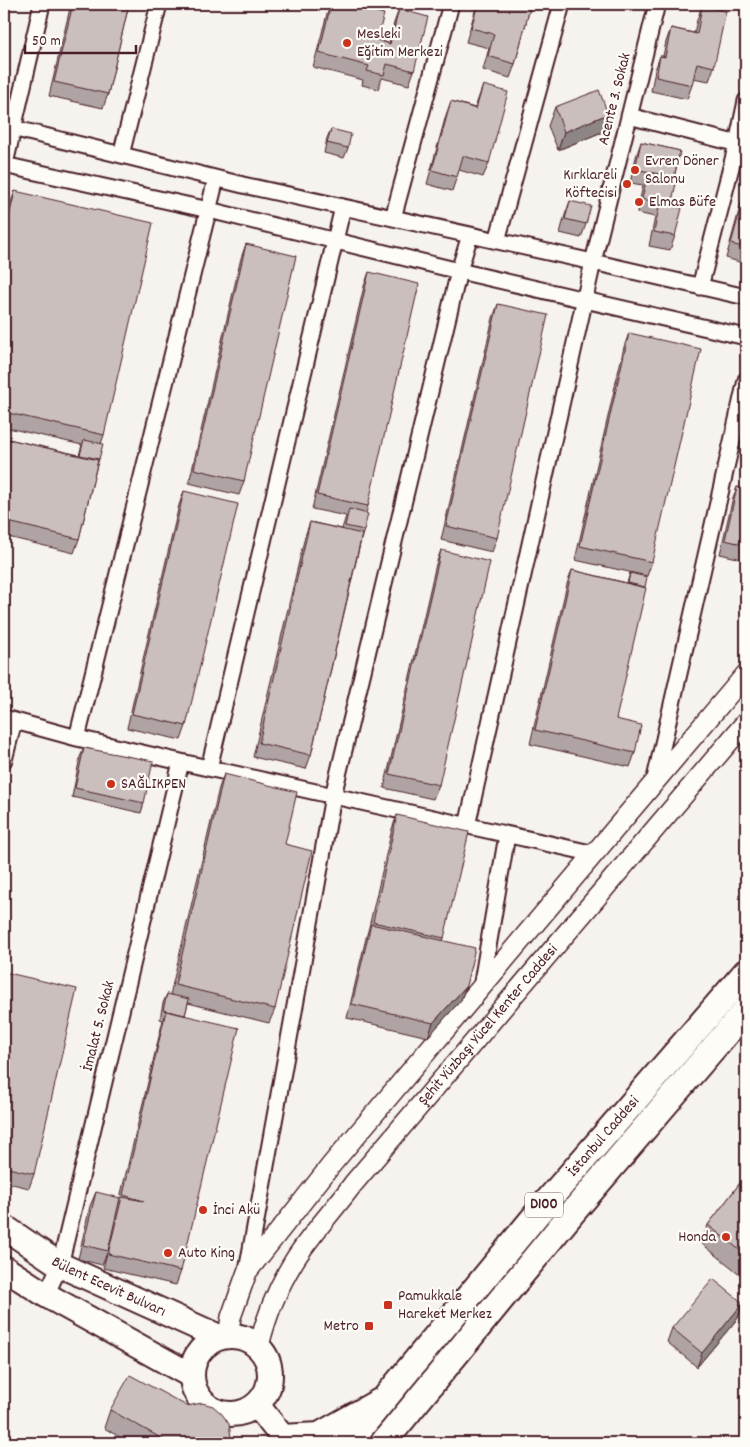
<svg xmlns="http://www.w3.org/2000/svg" width="750" height="1447" viewBox="0 0 750 1447" font-family="Dekko,sans-serif">
<rect width="100%" height="100%" fill="#f6f3ef"/>
<filter id="ink" filterUnits="userSpaceOnUse"><feTurbulence type="fractalNoise" baseFrequency=".02" numOctaves="2"/><feDisplacementMap in="SourceGraphic" scale="10" xChannelSelector="R" yChannelSelector="G"/><feConvolveMatrix kernelMatrix="1 2 1 2 8 2 1 2 1" color-interpolation-filters="sRGB"/></filter>
<g filter="url(#ink)">
<g fill="none" stroke-linecap="round" stroke-linejoin="round">
<!-- minor casing -->
<g stroke="#4a1f2b" stroke-width="19">
<path id="minor" d="M 629,116 L 746,146
M 4,126 L 243,185 L 593,262 L 746,297
M 121,155 L 159,4
M 4,165 L 209,210 L 459,271 L 746,337
M 4,168 L 42,4
M 393,218 L 451,4
M 497,241 L 562,4
M 700,287 L 737,144 L 746,101
M 4,718 L 77,738 L 181,762 L 595,854
M 77,738 L 216,179
M 4,760 L 14,721
M 209,768 L 343,207
M 654,783 L 746,380
M 467,826 L 593,262 L 657,4
M 481,988 L 507,835
M 247,1271 L 333,796 L 459,271 L 470,235
M 46,1295 L 60,1265 L 181,762"/>
</g>
<!-- tertiary casing -->
<g stroke="#4a1f2b" stroke-width="22">
<g id="tertiary">
<path d="M 228,1336 L 231,1317 L 247,1272 L 332,1164 L 746,674"/>
<path id="s1" d="M 259,1346 C 266,1317 278,1287 294,1261 C 311,1234 334,1210 353,1184 L 746,722"/>
</g>
</g>
<!-- primary casing -->
<g stroke="#4a1f2b" stroke-width="28">
<g id="primary">
<path id="s2" d="M 4,1227 L 60,1265 L 219,1337"/>
<path d="M 4,1268 L 46,1295 L 192,1376"/>
<circle cx="231" cy="1375" r="39"/>
<path d="M 257,1405 L 287,1443"/>
<path d="M 281,1437 L 319,1435 L 383,1399"/>
</g>
</g>
<!-- trunk casing -->
<g stroke="#4a1f2b" stroke-width="29">
<g id="trunk">
<path id="s3" d="M 348,1443 L 551,1197 L 746,972"/>
<path d="M 383,1443 L 572,1213 L 746,1010"/>
</g>
</g>
<!-- minor -->
<use href="#minor" stroke="#fdfcf7" stroke-width="15"/>
<!-- tertiary -->
<use href="#tertiary" stroke="#fdfcf7" stroke-width="19"/>
<!-- primary -->
<use href="#primary" stroke="#fdfcf7" stroke-width="24"/>
<!-- trunk -->
<use href="#trunk" stroke="#fdfcf7" stroke-width="25"/>
</g>
<!-- wall -->
<path fill="#afa4a3" stroke="#4a1f2b" d="M 71,4 L 129,4 L 108,94 L 103,108 L 49,96 Z
M 331,4 L 377,40 L 389,43 L 394,23 L 399,9 L 414,71 L 409,85 L 382,78 L 378,89 L 362,85 L 363,80 L 313,67 L 327,14 Z
M 477,4 L 531,4 L 515,64 L 510,78 L 483,70 L 489,48 L 466,42 Z
M 702,6 L 714,67 L 709,81 L 693,78 L 692,85 L 687,99 L 651,91 L 655,70 L 660,56 L 663,56 L 666,42 L 671,28 L 694,33 L 697,20 Z
M 483,85 L 489,163 L 483,177 L 459,170 L 452,191 L 427,184 L 446,115 L 451,101 L 475,108 Z
M 555,107 L 608,114 L 602,132 L 558,150 L 548,126 Z
M 331,129 L 348,148 L 344,158 L 324,153 L 327,138 Z
M 641,142 L 680,151 L 674,178 L 671,206 L 675,236 L 670,250 L 649,246 L 655,217 L 637,213 L 643,185 L 630,183 L 636,157 Z
M 746,185 L 746,264 L 726,258 Z
M 15,191 L 104,435 L 101,444 L 99,459 L 96,469 L 79,539 L 74,553 L 4,536 L 4,438 L 79,455 L 82,445 L 4,427 L 4,231 L 10,205 Z
M 570,201 L 586,224 L 581,238 L 560,233 L 565,215 Z
M 246,244 L 244,481 L 239,495 L 189,483 L 241,258 Z
M 369,272 L 368,506 L 366,513 L 364,530 L 362,536 L 311,755 L 306,769 L 253,757 L 305,536 L 310,522 L 342,529 L 346,516 L 312,509 L 364,286 Z
M 498,304 L 497,538 L 492,552 L 441,540 L 493,318 Z
M 629,333 L 652,562 L 647,576 L 575,560 L 624,347 Z
M 737,487 L 746,489 L 746,560 L 720,554 L 732,501 Z
M 184,491 L 186,726 L 181,740 L 127,728 L 179,505 Z
M 441,550 L 439,785 L 433,799 L 384,788 L 436,564 Z
M 572,570 L 627,583 L 630,573 L 616,719 L 635,753 L 630,767 L 530,744 L 567,584 Z
M 84,748 L 144,803 L 141,813 L 72,797 L 80,757 Z
M 224,774 L 285,844 L 275,1009 L 269,1023 L 188,1003 L 185,1015 L 181,1271 L 176,1285 L 103,1268 L 107,1253 L 102,1265 L 78,1259 L 90,1206 L 96,1192 L 118,1206 L 163,1020 L 160,1019 L 163,1003 L 167,994 L 170,995 L 219,788 Z
M 397,815 L 444,938 L 443,941 L 466,986 L 461,1000 L 428,1037 L 347,1018 L 366,938 L 369,927 L 392,829 Z
M 4,972 L 34,1174 L 29,1188 L 4,1182 Z
M 746,1175 L 746,1279 L 701,1243 L 708,1225 Z
M 743,1303 L 738,1318 L 697,1367 L 667,1342 L 672,1328 Z
M 110,1410 L 230,1443 L 130,1443 L 104,1428 Z"/>
<!-- shaded-wall -->
<path fill="#8e8685" stroke="#4a1f2b" d="M 608,114 L 602,132 L 558,150 L 564,132 Z
M 466,986 L 461,1000 L 428,1037 L 433,1023 Z
M 743,1303 L 738,1318 L 697,1367 L 702,1353 Z"/>
<!-- building -->
<path fill="#cbbfbe" stroke="#4a1f2b" d="M 73,4 L 129,4 L 108,94 L 54,82 Z
M 331,4 L 345,4 L 384,14 L 377,40 L 390,44 L 399,9 L 428,17 L 414,71 L 387,64 L 384,75 L 367,71 L 369,66 L 319,53 Z
M 478,4 L 531,4 L 515,64 L 488,56 L 494,34 L 471,28 Z
M 702,6 L 726,11 L 714,67 L 697,63 L 692,85 L 656,77 L 660,56 L 665,57 L 671,28 L 697,34 Z
M 483,85 L 508,92 L 489,163 L 463,156 L 457,177 L 432,170 L 451,101 L 476,109 Z
M 599,90 L 608,114 L 564,132 L 555,107 Z
M 331,129 L 351,134 L 348,148 L 327,143 Z
M 641,142 L 680,151 L 674,177 L 635,169 Z
M 648,172 L 677,179 L 671,206 L 682,208 L 675,236 L 654,232 L 660,203 L 642,199 Z
M 746,189 L 746,248 L 731,244 Z
M 15,191 L 153,223 L 104,435 L 4,412 L 4,239 Z
M 570,201 L 591,206 L 586,224 L 565,219 Z
M 246,244 L 296,256 L 244,481 L 194,469 Z
M 369,272 L 419,284 L 368,506 L 317,495 Z
M 498,304 L 548,315 L 497,538 L 446,526 Z
M 629,333 L 701,349 L 652,562 L 580,546 Z
M 4,438 L 98,460 L 79,539 L 4,521 Z
M 84,440 L 103,444 L 99,459 L 80,455 Z
M 737,487 L 746,489 L 746,545 L 725,540 Z
M 184,491 L 238,504 L 186,726 L 132,714 Z
M 349,509 L 368,514 L 364,530 L 345,526 Z
M 310,522 L 362,534 L 311,755 L 259,743 Z
M 441,550 L 490,562 L 439,785 L 389,774 Z
M 572,570 L 646,588 L 616,719 L 641,725 L 635,753 L 535,730 Z
M 630,573 L 647,577 L 645,587 L 628,583 Z
M 84,748 L 153,761 L 144,803 L 75,788 Z
M 224,774 L 297,792 L 285,844 L 312,851 L 275,1009 L 175,985 Z
M 397,815 L 469,832 L 444,938 L 373,922 Z
M 371,924 L 475,948 L 466,986 L 433,1023 L 352,1004 Z
M 4,972 L 77,989 L 34,1174 L 4,1167 Z
M 167,994 L 189,999 L 185,1015 L 163,1010 Z
M 166,1011 L 239,1028 L 181,1271 L 108,1254 L 122,1197 L 144,1201 L 123,1195 Z
M 746,1175 L 746,1255 L 708,1225 Z
M 96,1192 L 120,1198 L 108,1251 L 83,1245 Z
M 713,1279 L 743,1303 L 702,1353 L 672,1328 Z
M 130,1375 L 187,1406 L 202,1403 L 213,1406 L 222,1414 L 229,1424 L 231,1437 L 230,1443 L 170,1443 L 110,1410 Z"/>
</g>
<!-- markers -->
<g fill="#c8321e" stroke="#fdfcf7" stroke-width="2">
<circle cx="347" cy="43" r="5"/>
<circle cx="635" cy="170" r="5"/>
<circle cx="627" cy="184" r="5"/>
<circle cx="639" cy="202" r="5"/>
<circle cx="111" cy="784" r="5"/>
<circle cx="203" cy="1210" r="5"/>
<circle cx="726" cy="1237" r="5"/>
<circle cx="168" cy="1253" r="5"/>
<rect x="383" y="1300" width="10" height="10" rx="2.5"/>
<rect x="364" y="1321" width="10" height="10" rx="2.5"/>
</g>
<g text-anchor="middle" dominant-baseline="central" stroke-width="4.5" stroke-linejoin="round" paint-order="stroke">
<!-- shield labels -->
<rect fill="#fdfcf7" stroke="#806168" stroke-width="1" x="525" y="1192.5" width="38" height="25" rx="4"/>
<g font-size="15" font-weight="bold" fill="#4a1f2b">
<text x="544" y="1205">D100</text>
</g>
<!-- poi labels -->
<g font-size="16" fill="#4a1f2b" stroke="#fdfcf7" text-anchor="start">
<text x="357" y="34">Mesleki<tspan x="357" dy="18">Eğitim Merkezi</tspan></text>
<text x="645" y="161">Evren Döner<tspan x="645" dy="18">Salonu</tspan></text>
<text x="617" y="175" text-anchor="end">Kırklareli<tspan x="617" dy="18">Köftecisi</tspan></text>
<text x="649" y="202">Elmas Büfe</text>
<text x="121" y="784">SAĞLIKPEN</text>
<text x="213" y="1210">İnci Akü</text>
<text x="716" y="1237" text-anchor="end">Honda</text>
<text x="178" y="1253">Auto King</text>
<text x="398" y="1296">Pamukkale<tspan x="398" dy="18">Hareket Merkez</tspan></text>
<text x="359" y="1326" text-anchor="end">Metro</text>
</g>
<!-- street labels -->
<g font-size="16" fill="#4a1f2b" stroke="#fdfcf7">
<text transform="translate(615 99) rotate(-76)">Acente 3. Sokak</text>
<text stroke="none"><textPath href="#s1" startOffset="398">Şehit Yüzbaşı Yücel Kenter Caddesi</textPath></text>
<text transform="translate(99 1026) rotate(-76)">İmalat 5. Sokak</text>
<text stroke="none"><textPath href="#s3" startOffset="399">İstanbul Caddesi</textPath></text>
<text stroke="none"><textPath href="#s2" startOffset="121">Bülent Ecevit Bulvarı</textPath></text>
</g>
</g>
<!-- margin -->
<rect width="750" height="1447" fill="none" stroke="#fdfcf7" stroke-width="20"/>
<rect x="10" y="10" width="730" height="1427" fill="none" stroke="#4a1f2b" stroke-width="2" filter="url(#ink)"/>
<!-- scale -->
<path d="M25 45v8h111v-8" fill="none" stroke="#4a1f2b" stroke-width="2.5"/>
<text x="32" y="45" font-size="15" fill="#4a1f2b" stroke="#fdfcf7" stroke-width="4" paint-order="stroke">50 m</text>
</svg>
